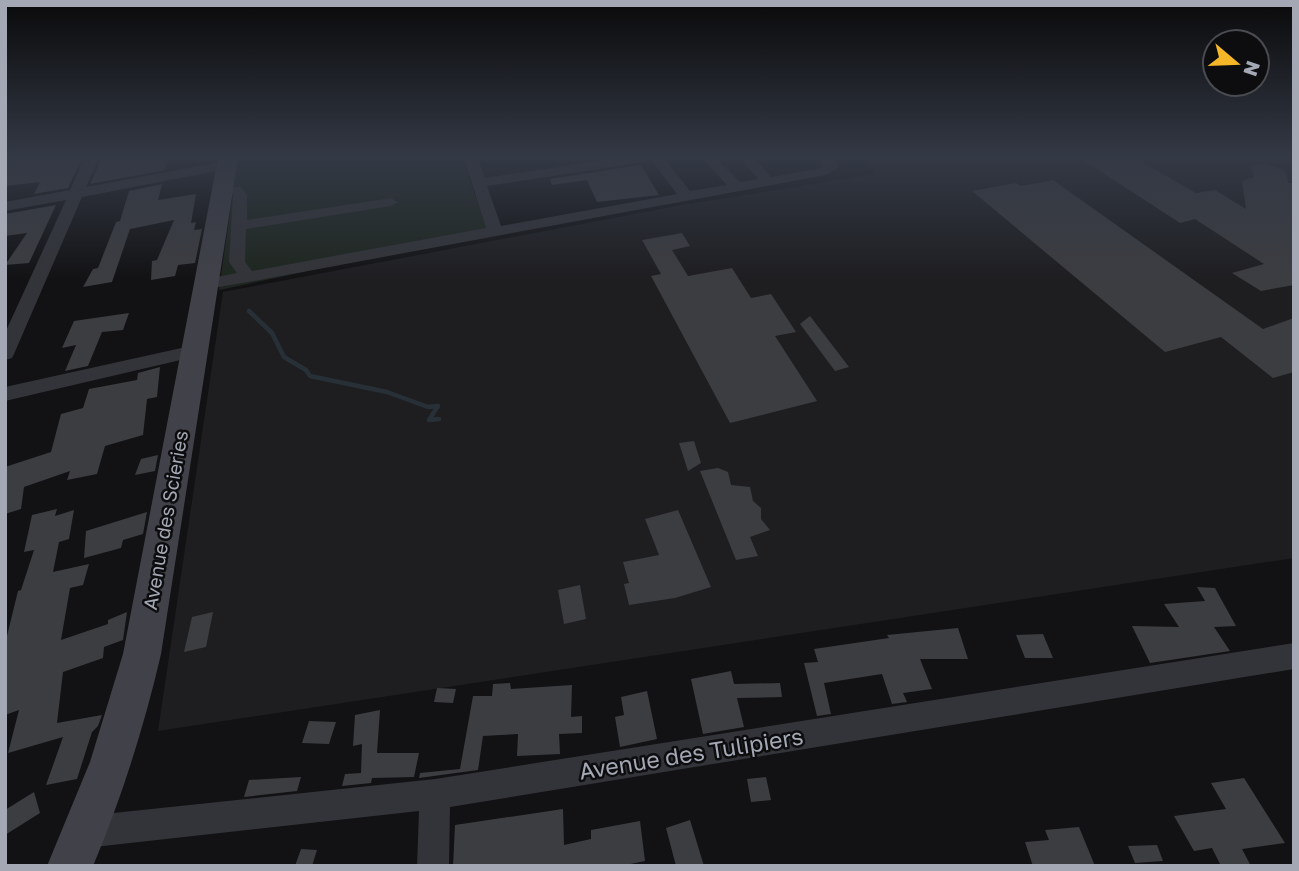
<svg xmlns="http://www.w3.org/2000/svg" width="1299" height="871" viewBox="0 0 1299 871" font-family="'Golos Text',sans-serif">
<rect width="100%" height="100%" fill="#121214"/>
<!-- built -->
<path fill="#1e1e21" d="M 865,158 L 1294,158 L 1294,558 L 158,731 L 223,292 L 682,205 L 875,174 Z"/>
<!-- green -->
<path fill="#1e261f" d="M 238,158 L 462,158 L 488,233 L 219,290 Z"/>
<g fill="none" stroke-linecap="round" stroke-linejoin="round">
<!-- stream -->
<path stroke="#283037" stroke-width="4.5" d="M 249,311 L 272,333 L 284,357 L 306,370 L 310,376 L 387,392 L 428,407 L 438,406 L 429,420 L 439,419"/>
</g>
<!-- building -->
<path fill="#3c3d41" d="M 14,158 L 82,158 L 68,188 L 34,194 L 40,182 L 5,186 L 5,162 Z
M 102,158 L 168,158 L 165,170 L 90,184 Z
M 1080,158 L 1135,158 L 1196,193 L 1215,190 L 1246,209 L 1242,181 L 1254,177 L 1251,165 L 1265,164 L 1282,169 L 1287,174 L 1288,183 L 1294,183 L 1294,285 L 1261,291 L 1232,273 L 1264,264 L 1195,219 L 1180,223 Z
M 641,165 L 659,195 L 597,202 L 587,180 L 552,185 L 550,179 Z
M 1053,180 L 1263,329 L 1294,318 L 1294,372 L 1273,378 L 1221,337 L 1165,352 L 972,191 L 1016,183 L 1021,186 Z
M 162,184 L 158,200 L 196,194 L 191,223 L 196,222 L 194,230 L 202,229 L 195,263 L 178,265 L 175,276 L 151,280 L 152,261 L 157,260 L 174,220 L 130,229 L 112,282 L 83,287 L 93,269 L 98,268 L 116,222 L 120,221 L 129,191 Z
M 56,205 L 29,263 L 5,265 L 27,233 L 5,236 L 5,214 Z
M 682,233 L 690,246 L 672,250 L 688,276 L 732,268 L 751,298 L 771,294 L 796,332 L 775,336 L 817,401 L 730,423 L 651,276 L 661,274 L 642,240 Z
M 129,313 L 123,330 L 102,332 L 88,366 L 65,371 L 76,345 L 62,348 L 74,321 Z
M 810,316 L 849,367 L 835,371 L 800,324 Z
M 160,367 L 157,397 L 147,399 L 143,435 L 105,446 L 97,474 L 67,480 L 70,471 L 24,487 L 21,509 L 5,514 L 5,467 L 51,452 L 61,414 L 83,408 L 89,389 L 137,380 L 138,373 Z
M 694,441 L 701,463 L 688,471 L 679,443 Z
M 158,455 L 155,471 L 135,475 L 141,459 Z
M 718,468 L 728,472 L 731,485 L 750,487 L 753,501 L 761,508 L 761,519 L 770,530 L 750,537 L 758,556 L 736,560 L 700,471 Z
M 57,509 L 55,516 L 74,510 L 69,539 L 59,542 L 53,572 L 89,564 L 83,585 L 70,588 L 61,640 L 108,624 L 108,620 L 127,612 L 123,640 L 104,647 L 103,658 L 63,672 L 57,723 L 102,715 L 98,726 L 92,732 L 77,779 L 46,785 L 63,737 L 8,753 L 19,710 L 5,715 L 5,644 L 18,591 L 21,590 L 34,550 L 24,552 L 32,515 Z
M 678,510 L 711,587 L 675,598 L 629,605 L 624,584 L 629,583 L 623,562 L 659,555 L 645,519 Z
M 147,512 L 143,534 L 123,540 L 121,548 L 84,558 L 86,531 Z
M 580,585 L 586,619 L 564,624 L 558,590 Z
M 1197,587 L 1215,588 L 1236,626 L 1214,627 L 1230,651 L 1150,663 L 1132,626 L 1179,627 L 1164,604 L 1205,601 Z
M 213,612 L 206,647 L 184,652 L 192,617 Z
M 958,628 L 968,659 L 920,659 L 932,689 L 903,693 L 907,702 L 892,704 L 882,674 L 824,683 L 831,714 L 817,716 L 804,663 L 818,662 L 814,649 L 889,638 L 887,635 Z
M 1043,634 L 1053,658 L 1025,658 L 1016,635 Z
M 731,671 L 734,684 L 780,683 L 782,697 L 737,698 L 744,727 L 703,734 L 691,679 Z
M 510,683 L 511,689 L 572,685 L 571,717 L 582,716 L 582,733 L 559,734 L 560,754 L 517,756 L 518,734 L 483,736 L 478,770 L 419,778 L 420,773 L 460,769 L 473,696 L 492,696 L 493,684 Z
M 437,688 L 456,689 L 453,703 L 434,702 Z
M 647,691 L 657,739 L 620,747 L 615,717 L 624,715 L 621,697 Z
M 380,710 L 377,753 L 419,753 L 414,777 L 372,778 L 371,783 L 342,786 L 345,774 L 361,773 L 362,744 L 353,746 L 355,715 Z
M 309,721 L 336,722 L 329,744 L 302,743 Z
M 301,777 L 297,791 L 244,797 L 249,780 Z
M 766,777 L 771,800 L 751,802 L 747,779 Z
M 1244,778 L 1285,843 L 1242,849 L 1251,866 L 1221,866 L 1212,848 L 1194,851 L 1174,816 L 1226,809 L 1211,783 Z
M 34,792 L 40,813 L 5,835 L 5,810 Z
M 563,809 L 564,845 L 591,839 L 591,830 L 640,821 L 645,861 L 621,866 L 453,866 L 455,825 Z
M 690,820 L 704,866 L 676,866 L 666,828 Z
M 1079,827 L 1095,866 L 1033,866 L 1025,842 L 1049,840 L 1045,830 Z
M 1157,845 L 1163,861 L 1135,863 L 1128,846 Z
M 301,849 L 317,850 L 312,866 L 295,866 Z"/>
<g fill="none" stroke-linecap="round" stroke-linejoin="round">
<!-- street -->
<path fill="#333439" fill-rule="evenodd" d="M 85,158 L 99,158 L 86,187 L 227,161 L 234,165 L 227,169 L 82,197 L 14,354 L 12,358 L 5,360 L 5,333 L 66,200 L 5,211 L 5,202 L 70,190 Z
M 464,158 L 478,158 L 485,178 L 619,158 L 664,158 L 690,191 L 727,185 L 702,158 L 716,158 L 740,182 L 758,179 L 740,158 L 754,158 L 771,177 L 822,168 L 821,158 L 835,158 L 838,168 L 826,175 L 248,282 L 207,289 L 199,284 L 201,280 L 237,273 L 229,262 L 233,195 L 216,194 L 214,191 L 216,188 L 241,187 L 247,195 L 247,220 L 391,198 L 398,202 L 391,206 L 246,229 L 245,262 L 252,271 L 486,228 ZM 650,158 L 677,194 L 501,226 L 487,186 L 644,162 Z
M 195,345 L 202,347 L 204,351 L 202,355 L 5,401 L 5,387 Z
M 1294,643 L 1294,669 L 450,807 L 449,866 L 417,866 L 419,811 L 85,848 L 74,843 L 69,832 L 74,821 L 85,816 L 435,779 Z"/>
<!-- secondary -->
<path fill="#414249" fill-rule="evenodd" d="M 218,158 L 238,158 L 161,654 C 144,727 122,797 93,866 L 47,866 L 90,762 L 123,654 Z"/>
</g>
<!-- sky -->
<linearGradient id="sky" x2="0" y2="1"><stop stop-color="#0a0a0b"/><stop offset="0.56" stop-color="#333945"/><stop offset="1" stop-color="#333945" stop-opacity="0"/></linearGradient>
<rect width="1299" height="280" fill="url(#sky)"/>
<g text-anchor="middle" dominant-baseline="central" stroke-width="5" stroke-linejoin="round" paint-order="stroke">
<!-- street labels -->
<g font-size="19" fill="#a3a8b4" stroke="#0d0d0f">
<text transform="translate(165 520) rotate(-80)">Avenue des Scieries</text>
</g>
<!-- near-street labels -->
<g font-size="23" fill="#a3a8b4" stroke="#0d0d0f">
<text transform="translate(691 753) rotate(-9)">Avenue des Tulipiers</text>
</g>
</g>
<!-- border -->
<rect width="1299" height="871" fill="none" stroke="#a3a8b4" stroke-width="14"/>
<!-- north arrow -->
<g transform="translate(1236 63) rotate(109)"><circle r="33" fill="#0d0d0f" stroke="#494b51" stroke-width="2"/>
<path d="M0-5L12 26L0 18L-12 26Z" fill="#f5b628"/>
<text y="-10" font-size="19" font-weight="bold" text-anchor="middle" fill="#a3a8b4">N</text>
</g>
</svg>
